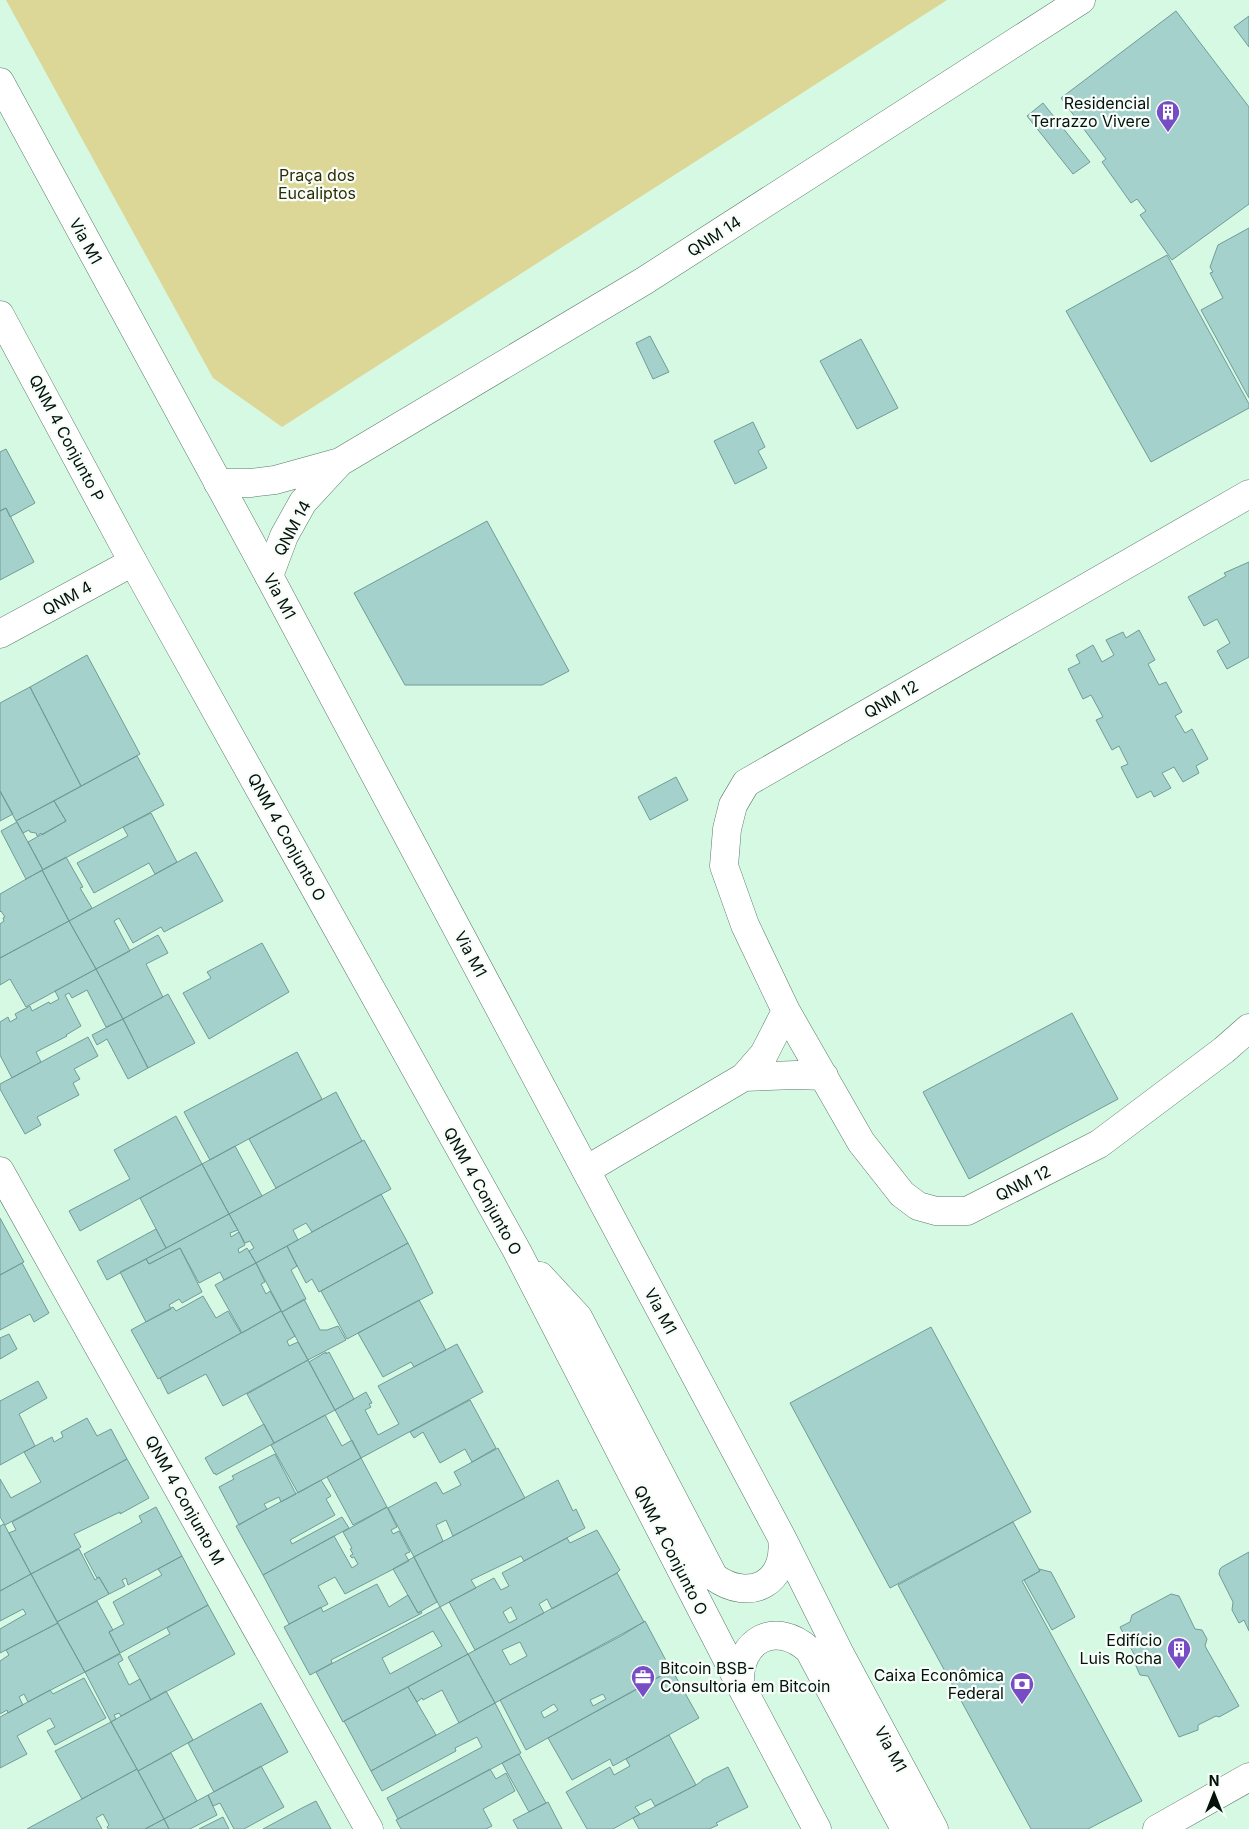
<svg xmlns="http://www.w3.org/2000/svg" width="1249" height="1829" viewBox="0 0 1249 1829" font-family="Inter,sans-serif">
<rect width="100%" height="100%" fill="#d5f9e3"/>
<!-- green -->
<path fill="#dcd796" d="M 6,0 L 947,0 L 282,427 L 213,378 Z"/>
<!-- building -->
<path fill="#a5d1cc" stroke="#719b96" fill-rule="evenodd" d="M 1176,11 L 1249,107 L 1249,204 L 1172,260 L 1140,215 L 1146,211 L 1137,199 L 1131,203 L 1102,162 L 1106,159 L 1061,98 Z
M 1249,16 L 1249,47 L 1234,27 Z
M 1043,103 L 1090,162 L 1073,174 L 1027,116 Z
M 1249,228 L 1249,398 L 1201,310 L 1223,298 L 1210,273 L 1213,272 L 1210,267 L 1218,245 Z
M 1167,255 L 1249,404 L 1249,408 L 1151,462 L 1066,311 Z
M 650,336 L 669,372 L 653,379 L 636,343 Z
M 861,339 L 898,408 L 857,429 L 820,361 Z
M 753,422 L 765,447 L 758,451 L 767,468 L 735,484 L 714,441 Z
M 6,449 L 35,503 L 10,517 L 6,508 L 0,511 L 0,452 Z
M 6,508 L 34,562 L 0,580 L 0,511 Z
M 487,521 L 569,671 L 542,685 L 405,685 L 354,593 Z
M 1249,562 L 1249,657 L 1227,669 L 1217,651 L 1230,643 L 1217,619 L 1204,626 L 1188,597 L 1226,576 L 1224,573 Z
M 1139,630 L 1155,660 L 1148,664 L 1159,685 L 1166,682 L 1182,712 L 1175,716 L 1185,733 L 1192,729 L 1208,759 L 1196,766 L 1199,773 L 1183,782 L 1174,767 L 1162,773 L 1171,788 L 1154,797 L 1151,791 L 1137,798 L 1121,767 L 1128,764 L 1119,746 L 1112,750 L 1096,720 L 1103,717 L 1091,695 L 1083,699 L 1068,669 L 1080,663 L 1076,655 L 1093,645 L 1102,662 L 1114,655 L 1106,640 L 1123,632 L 1126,638 Z
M 87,655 L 140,754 L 81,786 L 30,687 Z
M 30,687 L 81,786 L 16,821 L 0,791 L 0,703 Z
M 137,756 L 164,805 L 43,870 L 28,842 L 66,821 L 54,801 Z
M 676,777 L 688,800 L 650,820 L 638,797 Z
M 0,791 L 13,814 L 0,821 Z
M 54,801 L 66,821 L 42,835 L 41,833 L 37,836 L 36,833 L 30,832 L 29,830 L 23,833 L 16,821 Z
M 151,813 L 177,862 L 155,874 L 149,863 L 94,893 L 77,863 L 128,836 L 123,827 Z
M 17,822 L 43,870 L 26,879 L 1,831 Z
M 196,852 L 223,901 L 164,932 L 161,927 L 133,943 L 119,918 L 114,921 L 130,951 L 96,969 L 69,921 Z
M 66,857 L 83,887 L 80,888 L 92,908 L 69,921 L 42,870 Z
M 42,870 L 69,921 L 0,958 L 0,924 L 4,921 L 3,918 L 5,917 L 1,911 L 0,912 L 0,894 Z
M 69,921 L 96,969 L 26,1007 L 10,979 L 0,985 L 0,958 Z
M 158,935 L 168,953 L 146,964 L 163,997 L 123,1019 L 96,969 Z
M 262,943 L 289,992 L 209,1039 L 183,993 L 211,978 L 207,972 Z
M 96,969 L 123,1019 L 106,1027 L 87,990 L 72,998 L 69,993 L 65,995 L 81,1026 L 66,1035 L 67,1036 L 36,1052 L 41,1062 L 12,1078 L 0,1055 L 0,1022 L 8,1017 L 10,1022 L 17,1018 L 15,1014 L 30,1006 L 32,1011 L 49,1002 L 50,1004 L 59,999 L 55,991 Z
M 168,994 L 195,1043 L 148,1068 L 123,1019 Z
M 1072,1013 L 1118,1099 L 969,1179 L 923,1092 Z
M 123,1019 L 148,1068 L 128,1079 L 107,1039 L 97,1045 L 92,1035 Z
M 88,1037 L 98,1056 L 74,1069 L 80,1079 L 73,1083 L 79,1095 L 37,1117 L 41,1125 L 25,1134 L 0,1089 L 0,1084 Z
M 297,1052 L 322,1099 L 210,1160 L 184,1112 Z
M 336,1092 L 362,1141 L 276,1188 L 249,1139 Z
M 176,1116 L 202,1164 L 80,1231 L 69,1211 L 130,1179 L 114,1150 Z
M 364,1140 L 391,1189 L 312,1232 L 306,1223 L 293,1230 L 298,1240 L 256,1263 L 249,1251 L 254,1248 L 250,1241 L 245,1243 L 229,1214 Z
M 235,1146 L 262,1196 L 229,1214 L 202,1164 Z
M 202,1164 L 229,1214 L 166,1248 L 140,1198 Z
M 381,1194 L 408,1243 L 319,1292 L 312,1279 L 306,1283 L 287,1246 Z
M 229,1214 L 238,1230 L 230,1233 L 231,1237 L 239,1232 L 245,1245 L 238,1249 L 239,1253 L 247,1248 L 256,1263 L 224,1280 L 220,1272 L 199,1283 L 180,1248 L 149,1264 L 146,1259 Z
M 0,1218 L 24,1262 L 0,1275 Z
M 156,1229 L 166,1248 L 107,1280 L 97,1261 Z
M 408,1243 L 433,1293 L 347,1339 L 321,1291 Z
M 287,1246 L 297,1266 L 291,1270 L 306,1299 L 282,1312 L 256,1263 Z
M 180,1248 L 202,1292 L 182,1303 L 179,1299 L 169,1305 L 171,1309 L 146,1322 L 120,1272 L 146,1259 L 149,1264 Z
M 22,1263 L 49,1313 L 34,1322 L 30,1314 L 0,1330 L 0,1275 Z
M 256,1263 L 265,1282 L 261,1284 L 266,1294 L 270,1291 L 281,1311 L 242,1333 L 215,1285 Z
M 203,1296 L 216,1318 L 228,1311 L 241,1333 L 158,1379 L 131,1330 L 173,1307 L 176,1311 Z
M 304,1299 L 320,1330 L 327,1330 L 338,1326 L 346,1340 L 308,1360 L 282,1312 Z
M 419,1300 L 446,1350 L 414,1367 L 411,1362 L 383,1377 L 358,1333 Z
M 281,1311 L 295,1336 L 287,1341 L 289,1346 L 298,1342 L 308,1360 L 223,1406 L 206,1374 L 168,1394 L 160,1378 Z
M 931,1327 L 1031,1512 L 890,1588 L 790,1403 Z
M 9,1334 L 17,1349 L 0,1359 L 0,1338 Z
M 457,1344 L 483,1392 L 361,1458 L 335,1410 L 366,1392 L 372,1403 L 369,1404 L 371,1407 L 365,1410 L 378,1435 L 399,1424 L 378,1386 Z
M 326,1352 L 326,1354 L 329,1352 L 354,1399 L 335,1410 L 309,1362 Z
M 308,1360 L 335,1410 L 274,1443 L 247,1394 Z
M 38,1381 L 47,1398 L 19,1414 L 35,1446 L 0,1465 L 0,1401 Z
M 470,1400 L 496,1448 L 472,1462 L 465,1449 L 440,1463 L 423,1432 L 414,1438 L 410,1432 Z
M 325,1415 L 342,1446 L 352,1440 L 361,1458 L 298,1493 L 271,1445 Z
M 87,1418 L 97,1436 L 111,1429 L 127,1459 L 5,1525 L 0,1517 L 0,1479 L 11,1498 L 41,1482 L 24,1452 L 52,1437 L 54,1442 L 63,1437 L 61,1432 Z
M 264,1424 L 274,1443 L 216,1475 L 215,1473 L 214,1474 L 205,1458 Z
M 498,1448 L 525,1498 L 453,1536 L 446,1520 L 436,1525 L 443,1541 L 414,1557 L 388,1508 L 436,1482 L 443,1494 L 461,1485 L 454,1472 Z
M 275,1454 L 296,1494 L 281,1502 L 279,1497 L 264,1504 L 267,1509 L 239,1525 L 219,1487 L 234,1479 L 232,1476 Z
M 361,1458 L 387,1507 L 353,1525 L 327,1477 Z
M 127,1459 L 149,1498 L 120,1514 L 120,1512 L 74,1534 L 81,1547 L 31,1574 L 9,1533 L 16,1530 L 12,1522 Z
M 321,1480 L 331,1496 L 326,1499 L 335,1515 L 290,1540 L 292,1544 L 342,1517 L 349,1528 L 263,1575 L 236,1526 Z
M 558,1480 L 573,1511 L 576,1509 L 585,1528 L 524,1561 L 521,1556 L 471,1580 L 476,1588 L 440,1607 L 414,1557 Z
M 156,1507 L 182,1556 L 128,1585 L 126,1578 L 122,1580 L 125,1586 L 109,1594 L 99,1577 L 97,1578 L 84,1554 L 142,1522 L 139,1516 Z
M 387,1507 L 397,1527 L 391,1530 L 393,1534 L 399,1531 L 410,1552 L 405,1554 L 409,1561 L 345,1594 L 335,1577 L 318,1586 L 328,1604 L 289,1624 L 263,1575 L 334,1536 L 352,1568 L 358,1564 L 354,1557 L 352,1558 L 350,1556 L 353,1554 L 350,1549 L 352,1548 L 343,1532 Z
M 1013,1522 L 1040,1571 L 1022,1581 L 1142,1801 L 1088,1829 L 1031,1829 L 898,1585 Z
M 4,1524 L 31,1574 L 0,1591 L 0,1526 Z
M 597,1530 L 620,1570 L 617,1573 L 552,1609 L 547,1599 L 539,1604 L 544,1613 L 475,1650 L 449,1602 L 494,1578 L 501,1590 L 509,1586 L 502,1573 L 567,1538 L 570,1543 ZM 511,1607 L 517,1619 L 509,1623 L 503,1612 Z
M 79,1549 L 95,1580 L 99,1577 L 109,1594 L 57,1622 L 31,1574 Z
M 1249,1552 L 1249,1631 L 1244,1620 L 1239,1623 L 1232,1610 L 1233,1602 L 1219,1574 L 1220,1569 L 1222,1567 Z
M 182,1556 L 208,1605 L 120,1653 L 109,1632 L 124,1624 L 113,1602 L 162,1575 L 158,1569 Z
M 414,1557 L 437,1602 L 418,1613 L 393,1569 Z
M 1039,1569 L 1051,1572 L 1075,1617 L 1052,1630 L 1024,1580 L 1040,1571 Z
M 617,1573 L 644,1622 L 495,1703 L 468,1654 ZM 520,1642 L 527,1656 L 510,1665 L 502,1650 Z
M 31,1574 L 58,1623 L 0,1653 L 0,1629 L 26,1614 L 23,1609 L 0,1621 L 0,1591 Z
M 377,1584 L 389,1607 L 408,1595 L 418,1613 L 421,1611 L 422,1613 L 331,1660 L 332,1663 L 310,1675 L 284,1627 L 321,1607 L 323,1612 Z
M 1171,1594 L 1179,1596 L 1195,1629 L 1202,1630 L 1207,1639 L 1205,1646 L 1239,1706 L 1219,1717 L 1216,1716 L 1198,1725 L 1198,1730 L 1179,1737 L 1148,1676 L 1140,1675 L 1136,1666 L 1137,1660 L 1120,1627 L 1130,1622 L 1132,1615 Z
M 97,1601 L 113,1630 L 109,1632 L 120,1653 L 85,1672 L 57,1622 Z
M 208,1605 L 235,1654 L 151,1700 L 128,1657 L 170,1634 L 167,1628 Z
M 440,1607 L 468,1654 L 343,1722 L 316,1672 ZM 433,1631 L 442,1646 L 390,1674 L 382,1658 Z
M 645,1621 L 671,1670 L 526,1750 L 500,1700 L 621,1636 ZM 603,1694 L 606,1699 L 593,1706 L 590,1700 ZM 554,1704 L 558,1710 L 544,1718 L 541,1712 Z
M 58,1623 L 85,1672 L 28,1702 L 24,1694 L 19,1697 L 23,1705 L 8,1713 L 7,1710 L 0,1714 L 0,1661 L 9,1655 L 6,1650 Z
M 120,1654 L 123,1660 L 118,1663 L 129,1685 L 140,1679 L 151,1700 L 121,1716 L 119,1713 L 114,1715 L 116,1719 L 111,1722 L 85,1672 Z
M 468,1654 L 495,1703 L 459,1723 L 442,1690 L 423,1700 L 422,1698 L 417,1702 L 408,1687 Z
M 672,1670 L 699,1718 L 613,1766 L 610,1759 L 572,1780 L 548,1738 Z
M 84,1678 L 106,1718 L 55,1745 L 47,1731 L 55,1727 L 50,1718 L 17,1736 L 27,1754 L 0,1768 L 0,1717 L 50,1690 L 53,1694 Z
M 408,1687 L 436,1735 L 371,1771 L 344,1721 Z
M 166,1691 L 193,1740 L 138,1771 L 111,1722 Z
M 261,1703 L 288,1752 L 214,1792 L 188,1743 Z
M 495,1703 L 521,1753 L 398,1819 L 387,1798 L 482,1747 L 477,1737 L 455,1748 L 456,1751 L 382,1791 L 371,1771 Z
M 111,1722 L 137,1769 L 82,1799 L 55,1751 Z
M 669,1735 L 696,1785 L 655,1806 L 651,1799 L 635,1807 L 640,1814 L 613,1829 L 587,1829 L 566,1792 L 610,1767 L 614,1775 L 630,1766 L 626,1759 Z
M 171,1753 L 197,1801 L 164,1819 L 138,1771 Z
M 519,1754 L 546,1803 L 529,1812 L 502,1763 Z
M 261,1766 L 284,1807 L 244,1829 L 234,1829 L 220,1803 L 213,1806 L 208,1795 Z
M 728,1767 L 748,1807 L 716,1823 L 718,1825 L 709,1829 L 639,1829 L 633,1818 L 635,1817 L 696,1785 L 702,1781 L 702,1780 Z
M 137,1769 L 164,1819 L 145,1829 L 108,1829 L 107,1827 L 109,1825 L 103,1814 L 96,1818 L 102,1829 L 27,1829 Z
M 490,1769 L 496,1779 L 506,1773 L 515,1791 L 483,1809 L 492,1826 L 486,1829 L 401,1829 L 396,1820 Z
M 208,1795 L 217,1815 L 190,1829 L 169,1829 L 164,1819 Z
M 316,1801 L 331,1829 L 263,1829 L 302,1808 Z
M 548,1802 L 562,1829 L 518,1829 L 513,1820 Z
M 223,1817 L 229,1829 L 199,1829 Z
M 164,1819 L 169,1829 L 145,1829 Z"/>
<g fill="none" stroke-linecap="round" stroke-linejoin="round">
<!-- minor casing -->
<g stroke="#5a7a68" stroke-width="29">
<path id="minor" d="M 218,483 L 250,483 L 275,480 L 340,462 L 644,281 L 1081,0
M 1249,494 L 746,783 L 733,805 L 727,829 L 724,866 L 745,925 L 786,1011 L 861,1142 L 902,1194 L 918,1206 L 936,1211 L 967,1211 L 1099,1144 L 1224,1050 L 1249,1028
M 269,576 L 284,536 L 303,502 L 340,462
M 0,634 L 133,562
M 744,1077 L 796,1075 L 824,1076
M 586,1170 L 744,1077 L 764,1054 L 786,1011
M 0,1171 L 369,1829
M 1157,1829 L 1249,1777"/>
</g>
<!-- major casing -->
<g stroke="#5a7a68" stroke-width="29">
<path id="major" d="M 0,82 L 269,576 L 782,1538 L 839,1652 L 934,1829
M 0,315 L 133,562 L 517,1251 L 740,1684 L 817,1829
M 540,1276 L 578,1317 L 714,1577 C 750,1603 788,1583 782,1538
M 740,1684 C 738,1639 776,1620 809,1650 L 905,1829"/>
</g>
<!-- minor -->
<use href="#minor" stroke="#fff" stroke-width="28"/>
<!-- major -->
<use href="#major" stroke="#fff" stroke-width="28"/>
</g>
<!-- icons -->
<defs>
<g id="building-pin" transform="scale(1.25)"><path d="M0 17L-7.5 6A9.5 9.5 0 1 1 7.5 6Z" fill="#784cc4" stroke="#f7fef9"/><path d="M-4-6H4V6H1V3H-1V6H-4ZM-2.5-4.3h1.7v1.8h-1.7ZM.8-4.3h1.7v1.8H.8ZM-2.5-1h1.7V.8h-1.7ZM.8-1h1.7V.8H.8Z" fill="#fff"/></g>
<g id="office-pin" transform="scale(1.25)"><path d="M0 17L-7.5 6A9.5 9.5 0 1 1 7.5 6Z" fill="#784cc4" stroke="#f7fef9"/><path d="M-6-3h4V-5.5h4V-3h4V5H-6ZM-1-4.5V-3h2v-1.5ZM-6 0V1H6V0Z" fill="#fff"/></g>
<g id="bank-pin" transform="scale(1.25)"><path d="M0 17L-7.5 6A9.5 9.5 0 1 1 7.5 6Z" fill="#784cc4" stroke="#f7fef9"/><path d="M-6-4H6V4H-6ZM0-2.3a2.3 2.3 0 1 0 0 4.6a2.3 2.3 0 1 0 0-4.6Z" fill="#fff"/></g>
</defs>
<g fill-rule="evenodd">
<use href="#building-pin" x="1168" y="112"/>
<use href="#building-pin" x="1179" y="1649"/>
<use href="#office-pin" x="643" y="1677"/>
<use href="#bank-pin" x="1022" y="1684"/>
</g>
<g text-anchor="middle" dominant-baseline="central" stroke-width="4.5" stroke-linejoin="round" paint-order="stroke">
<!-- poi labels -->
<g font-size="16" fill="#05110b" stroke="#f7fef9" text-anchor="end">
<text x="1150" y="103">Residencial<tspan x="1150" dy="18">Terrazzo Vivere</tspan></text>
<text x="1162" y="1640">Edifício<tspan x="1162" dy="18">Luis Rocha</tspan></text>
<text x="660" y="1668" text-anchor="start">Bitcoin BSB-<tspan x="660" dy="18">Consultoria em Bitcoin</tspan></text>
<text x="1004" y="1675">Caixa Econômica<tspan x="1004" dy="18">Federal</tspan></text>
</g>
<!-- park labels -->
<g font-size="16" fill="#2f2c04" stroke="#f7fef9">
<text x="317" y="175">Praça dos<tspan x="317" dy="18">Eucaliptos</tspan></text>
</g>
<!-- street labels -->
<g font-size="16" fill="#05110b" stroke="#f7fef9">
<text transform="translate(714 236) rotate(-33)">QNM 14</text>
<text transform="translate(86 241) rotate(61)">Via M1</text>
<text transform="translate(67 438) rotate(62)">QNM 4 Conjunto P</text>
<text transform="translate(292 528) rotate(-62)">QNM 14</text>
<text transform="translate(280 596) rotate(62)">Via M1</text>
<text transform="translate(67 598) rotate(-29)">QNM 4</text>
<text transform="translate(891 699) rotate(-30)">QNM 12</text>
<text transform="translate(287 837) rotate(61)">QNM 4 Conjunto O</text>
<text transform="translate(471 954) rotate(62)">Via M1</text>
<text transform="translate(1023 1183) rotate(-27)">QNM 12</text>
<text transform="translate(483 1191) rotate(61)">QNM 4 Conjunto O</text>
<text transform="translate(661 1311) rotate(62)">Via M1</text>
<text transform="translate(185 1500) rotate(61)">QNM 4 Conjunto M</text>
<text transform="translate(671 1550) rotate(63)">QNM 4 Conjunto O</text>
<text transform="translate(891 1749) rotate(62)">Via M1</text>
</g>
</g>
<!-- north arrow -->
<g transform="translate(1214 1794)" stroke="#f7fef9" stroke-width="4" paint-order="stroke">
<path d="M0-4L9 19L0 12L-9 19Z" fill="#05110b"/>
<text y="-8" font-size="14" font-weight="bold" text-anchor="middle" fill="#05110b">N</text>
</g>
</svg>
